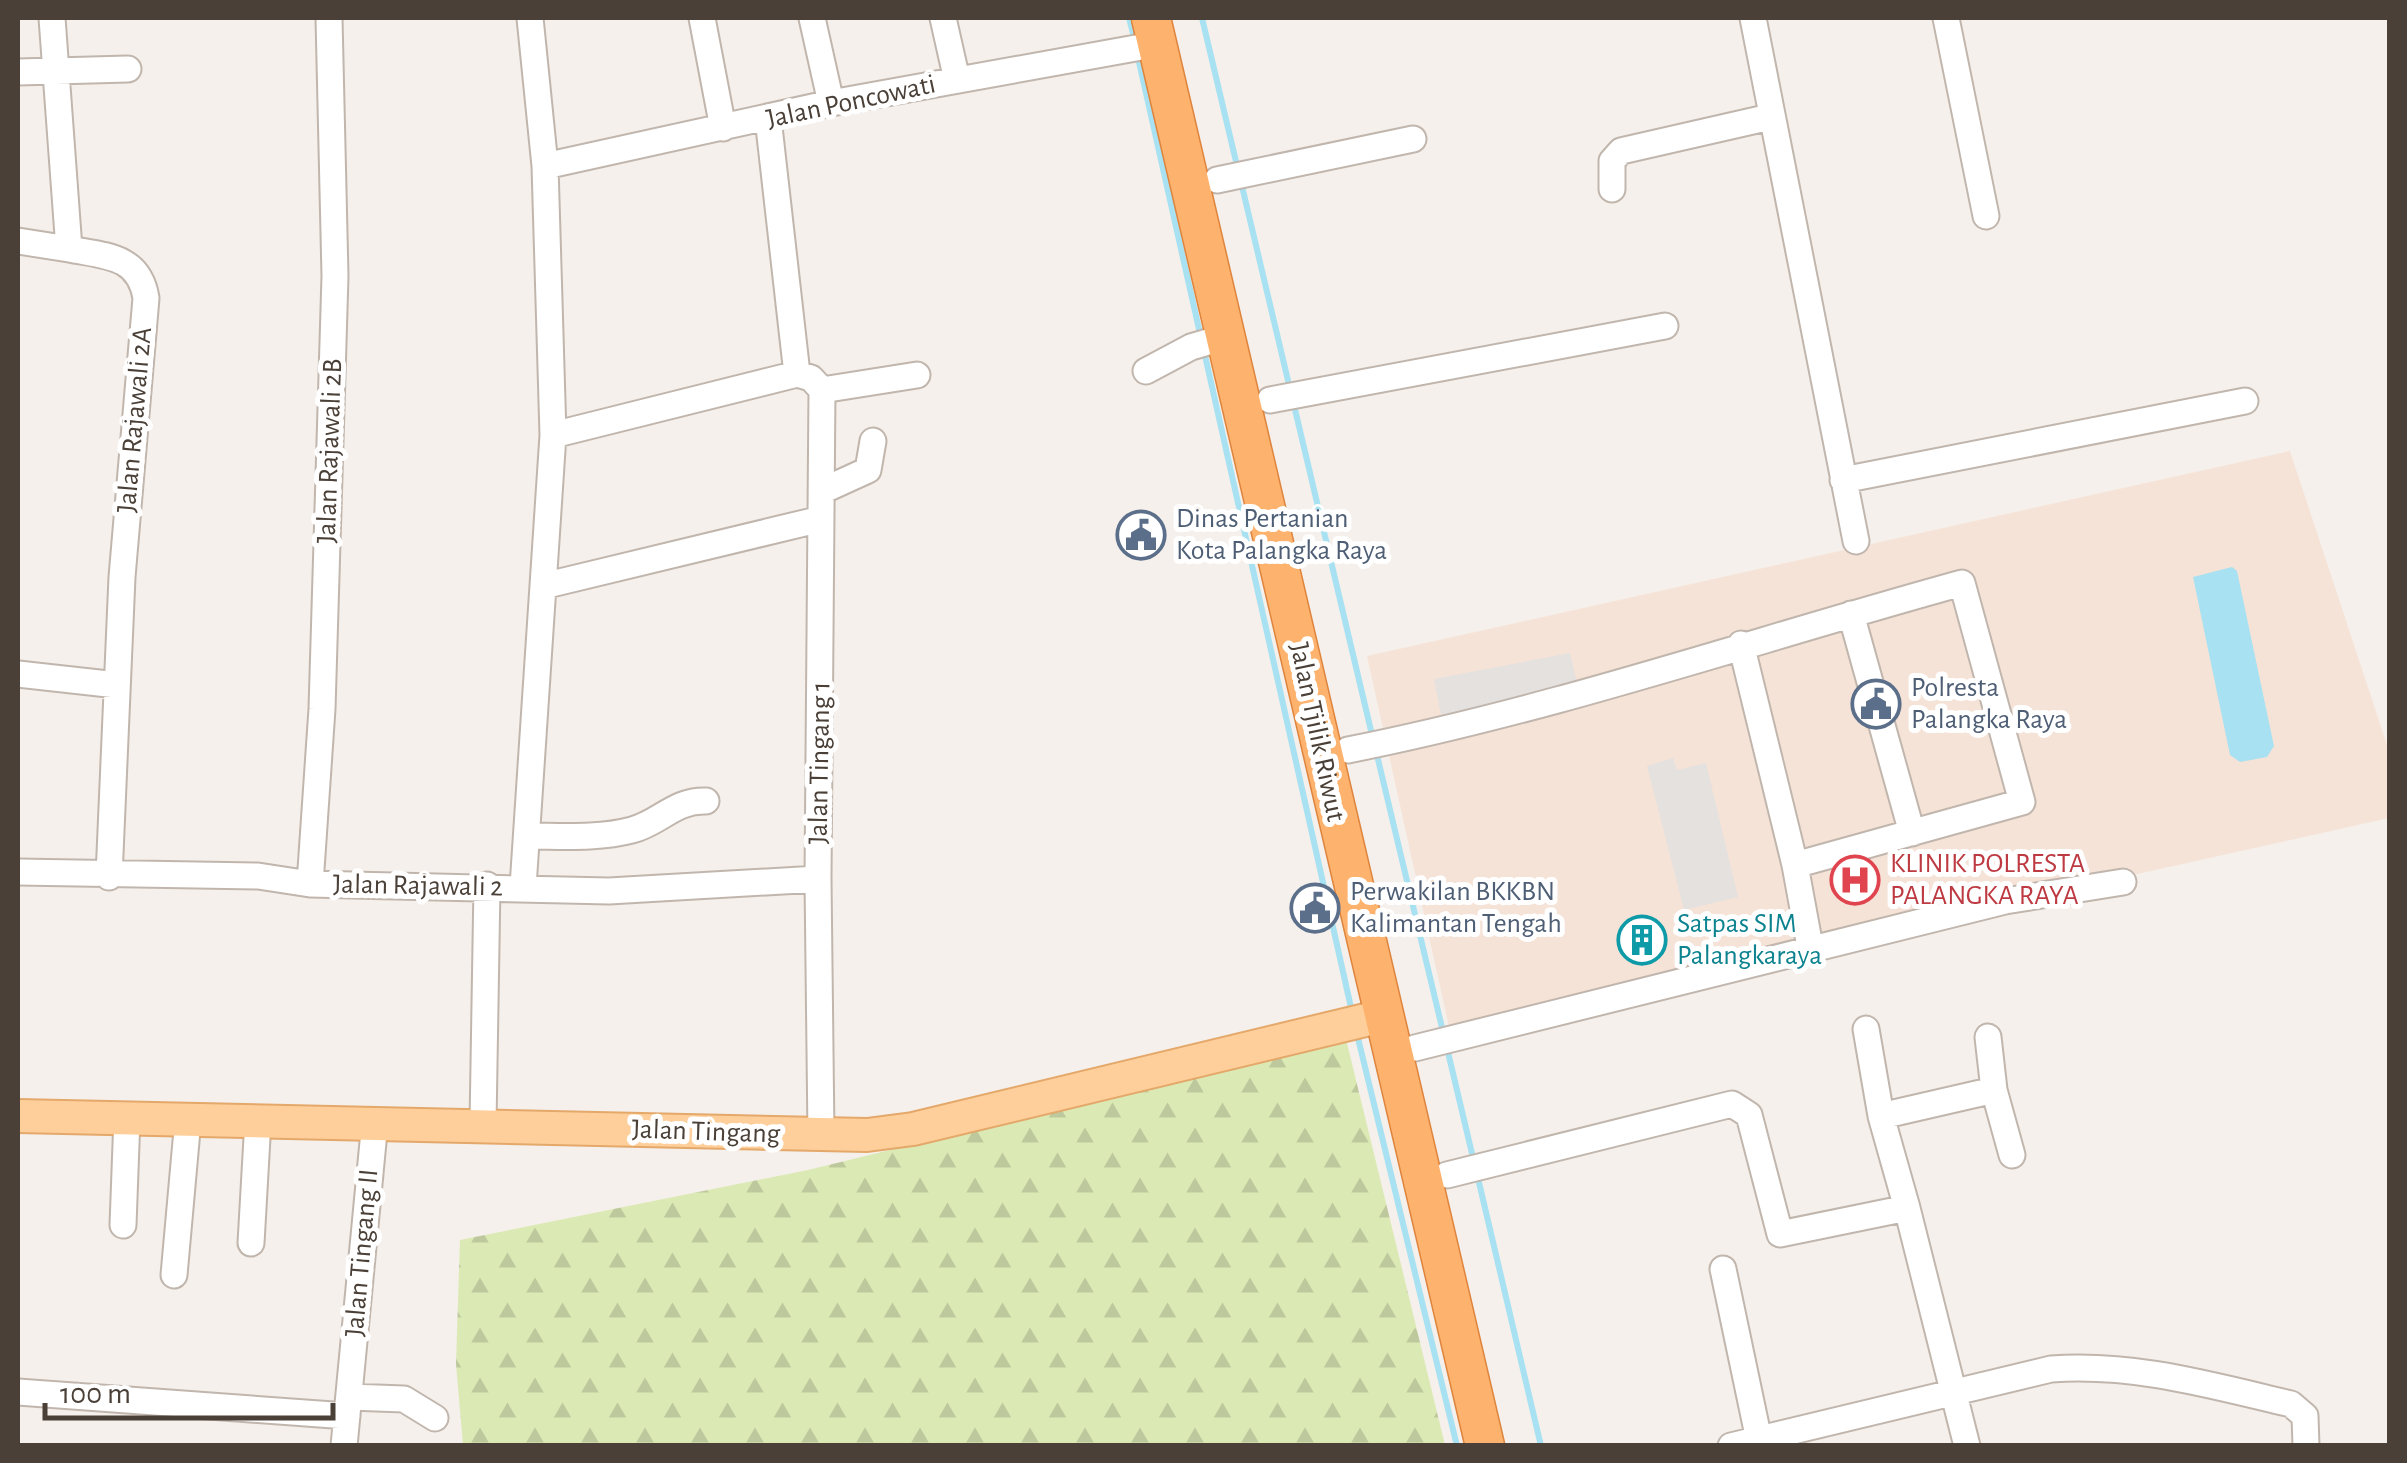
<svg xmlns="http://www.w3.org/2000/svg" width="2407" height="1463" viewBox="0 0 2407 1463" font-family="'Alegreya Sans',sans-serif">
<defs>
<pattern id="forest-firs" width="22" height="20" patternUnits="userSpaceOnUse" patternTransform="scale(2.5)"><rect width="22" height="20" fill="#dbe9b4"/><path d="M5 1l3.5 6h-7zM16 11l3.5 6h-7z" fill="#bdc99c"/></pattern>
</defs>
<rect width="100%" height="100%" fill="#f5f0eb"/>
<!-- commercial -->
<path fill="#f6e3d7" d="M 2290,451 L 2389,751 L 2389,818 L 1449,1027 L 1367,656 Z"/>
<!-- forest -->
<path fill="url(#forest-firs)" d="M 1346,1039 L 1445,1445 L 463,1445 L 456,1364 L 460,1240 L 808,1170 Z"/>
<!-- parking -->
<path fill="#e4e1df" d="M 1570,653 L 1579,692 L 1444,731 L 1434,679 Z
M 1673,758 L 1677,770 L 1706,763 L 1738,897 L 1684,910 L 1647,766 Z"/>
<!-- water -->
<path fill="#a8e1f1" d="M 2232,567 L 2237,571 L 2274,746 L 2267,757 L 2240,762 L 2230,755 L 2193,577 Z"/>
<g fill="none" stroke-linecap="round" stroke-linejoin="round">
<!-- stream -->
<path stroke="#a8e1f1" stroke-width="6" d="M 1129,18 L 1135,41
M 1202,18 L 1238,170
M 1137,53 L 1201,338
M 1241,182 L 1290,389
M 1204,351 L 1352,1012
M 1293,401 L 1373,739
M 1376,751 L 1444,1036
M 1357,1034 L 1457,1446
M 1447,1048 L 1474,1162
M 1477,1174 L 1541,1446"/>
<!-- minor casing -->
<g stroke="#c1b6ad" stroke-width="29">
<path id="minor" d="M 52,18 L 69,249 C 105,256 139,255 146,298 L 122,577 L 109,877
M 702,18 L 723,128
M 812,18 L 831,103
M 943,18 L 957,80
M 1753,18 L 1856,541
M 1946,18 L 1986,216
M 18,72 L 128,69
M 768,118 L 797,374
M 545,166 L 831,103 L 1158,44
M 1217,180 L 1413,139
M 1612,189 L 1612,161 L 1621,151 L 1770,117
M 18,241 L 69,249
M 1146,371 L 1191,347 L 1228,336
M 822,390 L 917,375
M 1270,400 L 1665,326
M 553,435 L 797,374 L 811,378 L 822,390
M 1843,480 L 2245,401
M 822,491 L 868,470 L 873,441
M 543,586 L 821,519
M 1851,614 L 1912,833
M 18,674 L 117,685
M 1348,750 C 1555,709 1758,639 1962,583 L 2022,802 L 1795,865 L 1741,644
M 527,836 C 561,836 598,839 632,830 C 660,823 674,800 706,801
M 1795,865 L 1811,952
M 18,872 L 258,876 L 310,884 L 609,891 L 818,879
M 310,884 L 322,709 L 335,276 L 329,18
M 523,887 L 553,435 L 545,166 L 530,18
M 1866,1029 L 1881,1116 L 1907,1208
M 1988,1037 L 1994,1090
M 1415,1048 L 2005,901 L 2123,882
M 1881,1116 L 1994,1090 L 2012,1155
M 483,1124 L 487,885
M 821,1136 L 818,879 L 822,390
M 1447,1175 L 1732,1104 L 1749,1115 L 1780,1234 L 1907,1208 L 1967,1446
M 123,1225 L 127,1117
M 251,1243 L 258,1120
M 1723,1269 L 1759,1440
M 174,1275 L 188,1119
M 18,1392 L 347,1416
M 349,1397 L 404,1399 L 435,1418
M 344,1446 L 375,1121
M 1731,1446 L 2051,1369 C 2134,1363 2210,1385 2291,1404 L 2305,1416 L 2306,1446"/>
</g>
<!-- major casing -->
<g stroke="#e4a86a" stroke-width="36">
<path id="major" d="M 18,1116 L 867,1135 L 913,1129 L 1382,1016"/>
</g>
<!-- highway casing -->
<g stroke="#de843d" stroke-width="41">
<path id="highway" d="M 1151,18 L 1485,1446"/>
</g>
<!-- minor -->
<use href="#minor" stroke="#fff" stroke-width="25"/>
<!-- major -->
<use href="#major" stroke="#fecf9b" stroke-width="32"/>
<!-- highway -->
<use href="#highway" stroke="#fdb36e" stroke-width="38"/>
</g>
<!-- icons -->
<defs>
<g id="civic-ring" transform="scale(2.5)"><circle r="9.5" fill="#fff" stroke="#5c6f8a" stroke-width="1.5"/><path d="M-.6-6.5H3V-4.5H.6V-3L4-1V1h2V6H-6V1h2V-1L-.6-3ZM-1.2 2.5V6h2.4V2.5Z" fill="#5c6f8a"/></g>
<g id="hospital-ring" transform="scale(2.5)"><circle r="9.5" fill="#fff" stroke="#e0444e" stroke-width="1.5"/><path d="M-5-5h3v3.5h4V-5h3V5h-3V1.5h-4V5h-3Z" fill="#e0444e"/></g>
<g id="building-ring" transform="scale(2.5)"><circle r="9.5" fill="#fff" stroke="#0f9aa8" stroke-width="1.5"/><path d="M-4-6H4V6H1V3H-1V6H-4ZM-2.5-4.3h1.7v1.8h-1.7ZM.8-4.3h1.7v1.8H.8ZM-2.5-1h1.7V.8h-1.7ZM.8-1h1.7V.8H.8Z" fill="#0f9aa8"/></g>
</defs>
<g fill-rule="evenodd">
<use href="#civic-ring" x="1141" y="535"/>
<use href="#civic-ring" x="1876" y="704"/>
<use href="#hospital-ring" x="1855" y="880"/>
<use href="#civic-ring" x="1315" y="908"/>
<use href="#building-ring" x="1642" y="940"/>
</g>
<g text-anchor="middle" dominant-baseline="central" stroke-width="10" stroke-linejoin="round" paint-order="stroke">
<!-- street labels -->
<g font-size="28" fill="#4a4038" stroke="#fff">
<text transform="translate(851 102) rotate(-12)">Jalan Poncowati</text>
<text transform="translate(135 420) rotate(-85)">Jalan Rajawali 2A</text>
<text transform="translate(330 451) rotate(-88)">Jalan Rajawali 2B</text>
<text transform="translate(1317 732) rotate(78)">Jalan Tjilik Riwut</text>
<text transform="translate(820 763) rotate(-89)">Jalan Tingang 1</text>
<text transform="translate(418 886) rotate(1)">Jalan Rajawali 2</text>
<text transform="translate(706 1132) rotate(2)">Jalan Tingang</text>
<text transform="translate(362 1253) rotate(-85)">Jalan Tingang II</text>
</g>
<!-- service labels -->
<g font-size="28" fill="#4e5e75" stroke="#fff" text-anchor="start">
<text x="1176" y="519">Dinas Pertanian<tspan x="1176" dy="32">Kota Palangka Raya</tspan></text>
<text x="1911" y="688">Polresta<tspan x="1911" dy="32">Palangka Raya</tspan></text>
<text x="1350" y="892">Perwakilan BKKBN<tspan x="1350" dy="32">Kalimantan Tengah</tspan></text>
</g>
<!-- health labels -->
<g font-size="28" fill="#be3a42" stroke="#fff" text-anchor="start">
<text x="1890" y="864">KLINIK POLRESTA<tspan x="1890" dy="32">PALANGKA RAYA</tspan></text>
</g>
<!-- culture labels -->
<g font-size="28" fill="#0d838f" stroke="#fff" text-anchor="start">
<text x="1677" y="924">Satpas SIM<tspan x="1677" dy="32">Palangkaraya</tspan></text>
</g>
</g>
<!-- border -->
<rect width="2407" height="1463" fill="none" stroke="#4a4038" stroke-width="40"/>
<!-- scale -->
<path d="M45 1403v15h288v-15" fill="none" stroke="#4a4038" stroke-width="5"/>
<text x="60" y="1403" font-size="30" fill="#4a4038" stroke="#ffffff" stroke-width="8" paint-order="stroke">100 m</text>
</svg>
